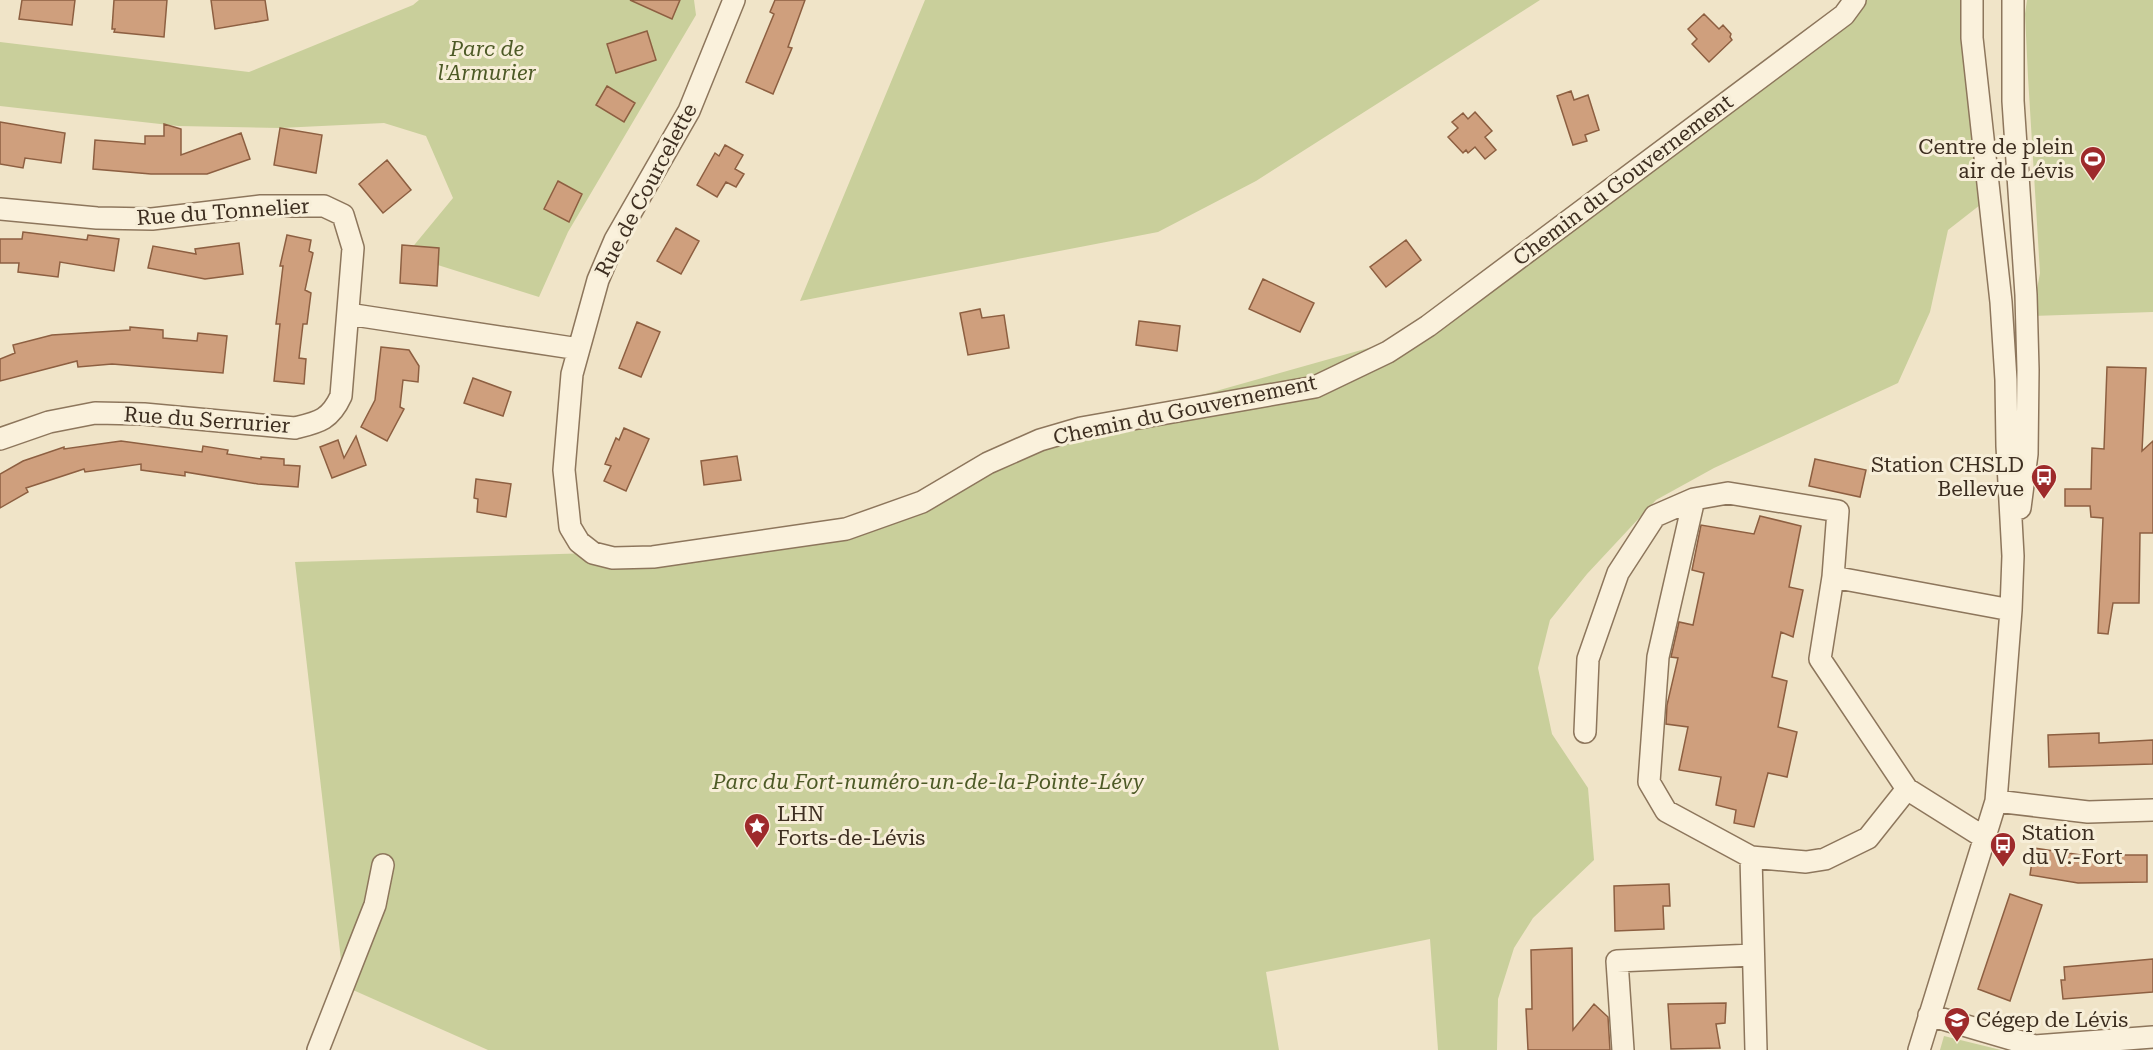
<svg xmlns="http://www.w3.org/2000/svg" width="2153" height="1050" viewBox="0 0 2153 1050" font-family="'Roboto Serif',serif">
<rect width="100%" height="100%" fill="#f0e4c8"/>
<!-- green -->
<path fill="#c9cf9b" d="M 419,0 L 694,0 L 696,15 L 568,232 L 539,297 L 406,255 L 453,198 L 426,136 L 384,123 L 280,128 L 178,126 L 0,106 L 0,42 L 249,72 L 413,5 Z
M 925,0 L 1540,0 L 1256,181 L 1158,232 L 800,301 Z
M 1855,0 L 1972,0 L 1989,198 L 1948,230 L 1930,312 L 1898,383 L 1714,468 L 1656,500 L 1587,574 L 1550,620 L 1538,668 L 1552,734 L 1588,788 L 1594,860 L 1533,918 L 1514,948 L 1498,999 L 1497,1050 L 1438,1050 L 1430,939 L 1266,972 L 1279,1050 L 488,1050 L 344,986 L 295,562 L 593,553 L 846,529 L 988,463 L 1138,413 L 1404,338 Z
M 2027,0 L 2153,0 L 2153,312 L 2032,316 L 2040,273 L 2028,77 L 2025,14 Z
M 1944,1036 L 2001,1050 L 1940,1050 Z"/>
<!-- building -->
<path fill="#cf9f7d" stroke="#8d5f41" stroke-width="1.5" d="M 22,0 L 75,0 L 72,25 L 19,19 Z
M 114,0 L 167,0 L 164,37 L 114,32 L 115,29 L 112,29 Z
M 211,0 L 265,0 L 268,20 L 215,29 Z
M 630,0 L 680,0 L 672,19 Z
M 775,0 L 805,0 L 788,47 L 792,48 L 773,94 L 746,82 L 774,14 L 770,12 Z
M 1704,14 L 1719,29 L 1723,25 L 1731,34 L 1730,37 L 1732,40 L 1709,62 L 1692,44 L 1697,39 L 1688,29 Z
M 647,31 L 656,60 L 616,73 L 607,44 Z
M 607,86 L 635,103 L 624,122 L 596,105 Z
M 1571,91 L 1574,100 L 1588,95 L 1599,130 L 1585,135 L 1587,141 L 1573,145 L 1557,96 Z
M 1475,112 L 1492,131 L 1485,137 L 1496,150 L 1485,159 L 1475,147 L 1468,153 L 1466,150 L 1463,153 L 1448,137 L 1458,128 L 1452,122 L 1463,113 L 1468,119 Z
M 0,122 L 65,133 L 61,163 L 25,158 L 23,168 L 0,164 Z
M 164,124 L 181,129 L 181,155 L 241,133 L 250,159 L 207,174 L 151,174 L 93,169 L 95,140 L 145,144 L 145,136 L 164,136 Z
M 280,128 L 322,135 L 316,173 L 274,165 Z
M 725,145 L 743,155 L 735,169 L 744,174 L 736,187 L 726,182 L 717,197 L 697,185 L 715,153 L 719,156 Z
M 387,160 L 411,190 L 383,213 L 359,184 Z
M 558,181 L 582,194 L 569,222 L 544,209 Z
M 676,228 L 699,241 L 681,274 L 657,261 Z
M 23,232 L 87,240 L 88,235 L 119,239 L 114,271 L 60,262 L 58,277 L 18,272 L 19,263 L 0,263 L 0,239 L 22,239 Z
M 287,235 L 311,240 L 309,251 L 313,253 L 305,290 L 311,293 L 307,324 L 303,324 L 299,358 L 306,359 L 304,384 L 274,381 L 280,324 L 276,324 L 283,266 L 280,266 Z
M 1406,240 L 1421,260 L 1386,287 L 1370,267 Z
M 239,243 L 243,274 L 205,279 L 148,268 L 153,246 L 196,254 L 195,249 Z
M 402,245 L 439,248 L 437,286 L 400,283 Z
M 1263,279 L 1314,303 L 1300,332 L 1249,309 Z
M 980,309 L 982,318 L 1004,315 L 1009,348 L 968,355 L 960,313 Z
M 1139,321 L 1180,326 L 1177,351 L 1136,345 Z
M 637,322 L 660,332 L 641,377 L 619,368 Z
M 130,327 L 163,330 L 163,338 L 197,341 L 198,333 L 227,336 L 223,373 L 112,364 L 78,367 L 77,361 L 0,381 L 0,359 L 15,353 L 13,345 L 52,335 L 130,330 Z
M 381,347 L 409,350 L 419,366 L 418,382 L 403,380 L 400,407 L 404,409 L 387,441 L 361,427 L 375,400 Z
M 2107,367 L 2146,368 L 2142,451 L 2153,441 L 2153,533 L 2140,533 L 2139,603 L 2113,603 L 2108,634 L 2098,633 L 2103,518 L 2091,517 L 2090,506 L 2065,506 L 2065,489 L 2091,489 L 2092,448 L 2104,449 Z
M 473,378 L 511,392 L 503,416 L 464,403 Z
M 624,428 L 649,439 L 626,491 L 604,481 L 611,466 L 605,464 L 616,438 L 619,440 Z
M 356,436 L 366,465 L 332,478 L 320,447 L 338,440 L 344,458 Z
M 121,441 L 202,452 L 203,446 L 228,450 L 227,454 L 261,459 L 261,457 L 284,459 L 284,465 L 300,466 L 298,487 L 258,484 L 185,472 L 185,476 L 141,470 L 141,464 L 85,472 L 84,469 L 26,488 L 28,492 L 0,508 L 0,474 L 23,461 L 64,447 L 64,449 Z
M 737,456 L 741,480 L 704,485 L 701,461 Z
M 1815,459 L 1866,470 L 1860,497 L 1809,486 Z
M 476,479 L 511,484 L 506,517 L 477,512 L 478,499 L 474,498 Z
M 1760,516 L 1801,526 L 1789,587 L 1803,590 L 1793,637 L 1781,632 L 1772,677 L 1787,681 L 1778,727 L 1797,732 L 1787,777 L 1768,773 L 1754,827 L 1734,823 L 1736,810 L 1716,805 L 1721,777 L 1679,770 L 1688,727 L 1666,724 L 1667,705 L 1678,658 L 1671,657 L 1679,622 L 1693,625 L 1704,573 L 1692,570 L 1701,525 L 1754,534 Z
M 2099,733 L 2099,743 L 2153,740 L 2153,764 L 2049,767 L 2048,735 Z
M 2034,848 L 2081,855 L 2147,855 L 2147,882 L 2078,883 L 2030,875 Z
M 1669,884 L 1670,906 L 1663,906 L 1664,929 L 1615,931 L 1614,886 Z
M 2010,894 L 2042,905 L 2010,1001 L 1978,989 Z
M 1572,948 L 1573,1030 L 1594,1004 L 1608,1017 L 1610,1050 L 1528,1050 L 1526,1009 L 1532,1009 L 1531,950 Z
M 2153,959 L 2153,992 L 2063,999 L 2061,980 L 2065,980 L 2064,967 Z
M 1726,1003 L 1725,1023 L 1716,1024 L 1720,1048 L 1671,1049 L 1668,1004 Z"/>
<g fill="none" stroke-linecap="round" stroke-linejoin="round">
<!-- minor casing -->
<g stroke="#8d765c" stroke-width="24">
<path id="minor" d="M 734,0 L 689,111 L 615,240 L 598,280 L 572,374 L 564,470 L 570,527 L 579,542 L 593,553 L 613,558 L 653,557 L 846,529 L 922,502 L 988,463 L 1040,440 L 1081,428 L 1315,387 L 1388,352 L 1428,326 L 1844,15 L 1855,0
M 2013,0 L 2013,101 L 2026,295 L 2028,370 L 2027,454 L 2020,508
M 0,209 L 97,218 L 152,219 L 261,206 L 324,206 L 343,215 L 353,248 L 341,396 C 330,420 319,422 295,428 L 144,414 L 95,413 L 49,422 L 0,439
M 348,314 L 579,349
M 1694,499 L 1658,657 L 1649,782 L 1666,811 L 1751,857 L 1806,862 L 1825,859 L 1868,838 L 1907,789
M 1833,577 L 2011,610
M 1585,732 L 1588,659 L 1618,573 L 1655,516 L 1694,499 L 1728,493 L 1838,511 L 1833,577 L 1820,659 L 1907,789 L 1985,838
M 1996,801 L 2088,812 L 2153,810
M 1751,857 L 1756,1050
M 1929,1015 L 2035,1046 L 2153,1037
M 318,1050 L 375,905 L 383,865
M 1623,1050 L 1617,961 L 1753,955
M 1919,1050 L 1996,801 L 2011,610 L 2013,556 L 2007,446 L 2006,380 L 2001,302 L 1972,38 L 1972,0"/>
</g>
<!-- minor -->
<use href="#minor" stroke="#faf1dc" stroke-width="21"/>
</g>
<!-- icons -->
<defs>
<g id="stadium-pin" transform="scale(1.35)"><path d="M0 17L-7.5 6A9.5 9.5 0 1 1 7.5 6Z" fill="#9e2a2b" stroke="#f7eed8"/><path d="M0-5a6.5 5 0 1 0 0 10a6.5 5 0 1 0 0-10ZM-3.5-1.8h7v3.6h-7Z" fill="#fff"/></g>
<g id="bus-pin" transform="scale(1.35)"><path d="M0 17L-7.5 6A9.5 9.5 0 1 1 7.5 6Z" fill="#9e2a2b" stroke="#f7eed8"/><path d="M-5-6H5V4H4V6H2V4H-2V6H-4V4H-5ZM-3.5-4V0h7V-4ZM-3.5 1.2v1.5H-2V1.2ZM2 1.2v1.5H3.5V1.2Z" fill="#fff"/></g>
<g id="sight-pin" transform="scale(1.35)"><path d="M0 17L-7.5 6A9.5 9.5 0 1 1 7.5 6Z" fill="#9e2a2b" stroke="#f7eed8"/><path d="M0-6L1.8-2.2L6-1.7L2.9 1.2L3.7 5.4L0 3.3L-3.7 5.4L-2.9 1.2L-6-1.7L-1.8-2.2Z" fill="#fff"/></g>
<g id="university-pin" transform="scale(1.35)"><path d="M0 17L-7.5 6A9.5 9.5 0 1 1 7.5 6Z" fill="#9e2a2b" stroke="#f7eed8"/><path d="M0-5L7-2L0 1L-7-2ZM-4 1L0 2.5L4 1V4Q0 6-4 4Z" fill="#fff"/></g>
</defs>
<g fill-rule="evenodd">
<use href="#stadium-pin" x="2093" y="159"/>
<use href="#bus-pin" x="2044" y="477"/>
<use href="#sight-pin" x="757" y="826"/>
<use href="#bus-pin" x="2003" y="845"/>
<use href="#university-pin" x="1957" y="1020"/>
</g>
<g text-anchor="middle" dominant-baseline="central" stroke-width="6" stroke-linejoin="round" paint-order="stroke">
<!-- park labels -->
<g font-size="21" font-style="italic" fill="#4d5a26" stroke="#f7eed8">
<text x="487" y="49">Parc de<tspan x="487" dy="24">l'Armurier</tspan></text>
<text x="928" y="782">Parc du Fort-numéro-un-de-la-Pointe-Lévy</text>
</g>
<!-- poi labels -->
<g font-size="21" fill="#3d2e20" stroke="#f7eed8" text-anchor="start">
<text x="2074" y="147" text-anchor="end">Centre de plein<tspan x="2074" dy="24">air de Lévis</tspan></text>
<text x="2024" y="465" text-anchor="end">Station CHSLD<tspan x="2024" dy="24">Bellevue</tspan></text>
<text x="777" y="814">LHN<tspan x="777" dy="24">Forts-de-Lévis</tspan></text>
<text x="2022" y="833">Station<tspan x="2022" dy="24">du V.-Fort</tspan></text>
<text x="1976" y="1020">Cégep de Lévis</text>
</g>
<!-- street labels -->
<g font-size="21" fill="#3d2e20" stroke="#f7eed8">
<text transform="translate(1623 180) rotate(-37)">Chemin du Gouvernement</text>
<text transform="translate(646 190) rotate(-62)">Rue de Courcelette</text>
<text transform="translate(223 212) rotate(-4)">Rue du Tonnelier</text>
<text transform="translate(1185 410) rotate(-12)">Chemin du Gouvernement</text>
<text transform="translate(207 420) rotate(4)">Rue du Serrurier</text>
</g>
</g>
</svg>
